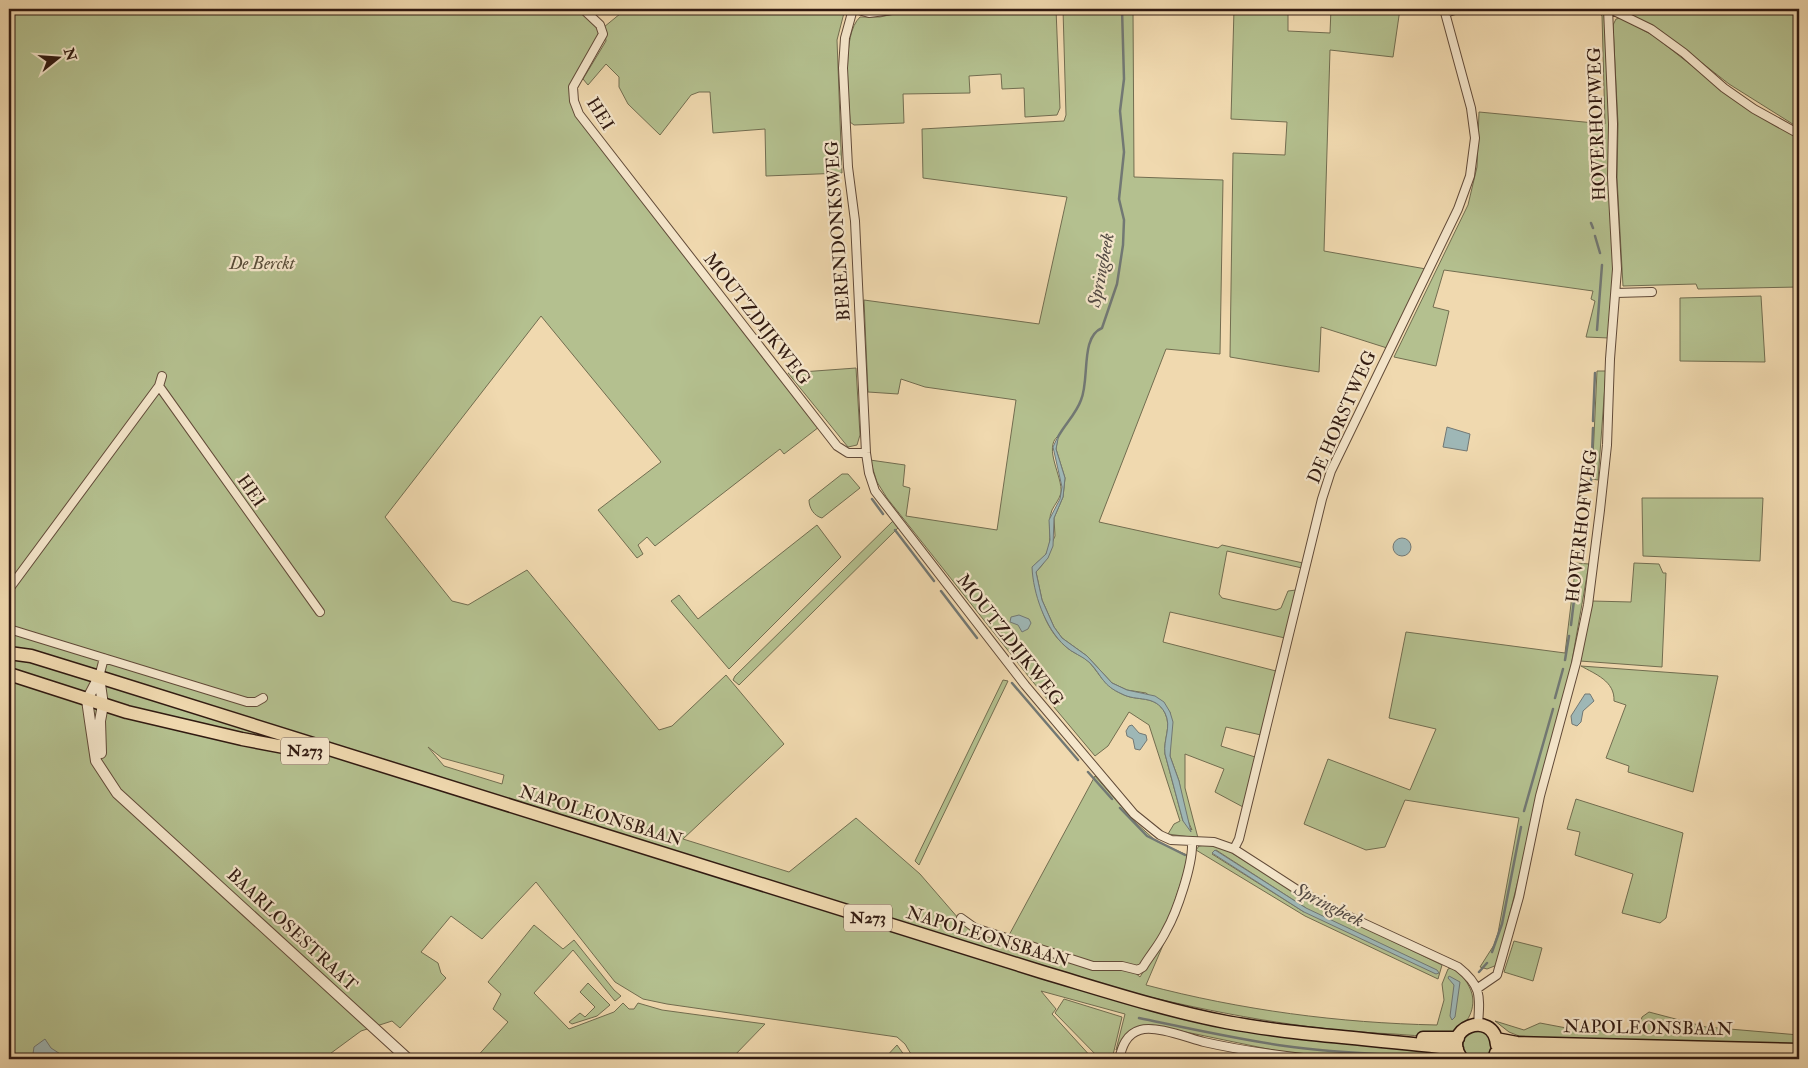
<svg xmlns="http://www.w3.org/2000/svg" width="1808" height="1068" viewBox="0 0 1808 1068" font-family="'IM FELL Double Pica',serif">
<rect width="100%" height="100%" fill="#f0d9af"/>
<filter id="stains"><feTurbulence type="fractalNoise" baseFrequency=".004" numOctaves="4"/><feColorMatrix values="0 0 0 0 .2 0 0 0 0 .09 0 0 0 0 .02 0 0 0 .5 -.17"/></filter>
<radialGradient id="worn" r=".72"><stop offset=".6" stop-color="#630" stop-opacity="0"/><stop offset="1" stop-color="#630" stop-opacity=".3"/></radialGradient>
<!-- green -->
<path fill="#b4c08f" stroke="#726d50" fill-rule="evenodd" d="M 9,9 L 580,9 L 597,25 L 600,33 L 573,84 L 578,106 L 630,180 L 819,427 L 784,454 L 780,449 L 655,546 L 647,537 L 638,545 L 643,554 L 637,558 L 598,510 L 661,462 L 541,316 L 385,517 L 452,601 L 468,605 L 527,570 L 659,730 L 672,726 L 726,675 L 784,744 L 683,839 L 789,872 L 856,818 L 920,874 L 965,926 L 1092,967 L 1122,967 L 1133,971 L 1140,977 L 1169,931 L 1146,985 C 1241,1010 1339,1023 1437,1025 L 1444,1000 L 1442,984 L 1448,969 L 1451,968 C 1461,973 1469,983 1472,994 C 1476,1010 1466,1028 1450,1034 C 1437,1038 1408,1035 1394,1034 C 1303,1030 1216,1013 1128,992 L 460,786 L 1128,1001 L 1449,1052 L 1457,1059 L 1344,1059 L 1292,1054 L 1152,1025 L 1130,1030 L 1116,1050 L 1125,1014 L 1041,991 L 1056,1009 L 1052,1014 L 1093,1059 L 914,1059 L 905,1044 L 897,1037 L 667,1004 L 643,999 L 615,982 L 536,882 L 482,939 L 451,916 L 421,952 L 438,963 L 441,973 L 446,978 L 400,1028 L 392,1021 L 361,1031 L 323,1059 L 9,1059 ZM 428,747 L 442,758 L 504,775 L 502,784 L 444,766 Z
M 626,9 L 663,9 L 665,14 L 674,14 L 681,9 L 845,9 L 837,40 L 842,173 L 766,176 L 765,129 L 713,133 L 710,92 L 699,92 L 691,95 L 660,135 L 628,104 L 619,87 L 619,77 L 606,64 L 588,85 L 583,79 L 606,41 L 604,27 Z
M 916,9 L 1056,9 L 1060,108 L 1057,115 L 1025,117 L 1024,88 L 1002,89 L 1001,74 L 969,76 L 970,93 L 903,94 L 904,123 L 854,125 L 850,122 C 849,96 841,35 860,17 L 880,17 Z
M 1063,9 L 1133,9 L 1134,177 L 1223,180 L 1220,354 L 1166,349 L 1099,522 L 1218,548 L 1222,545 L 1303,563 L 1302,568 L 1227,551 L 1219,594 L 1222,598 L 1276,610 L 1281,608 L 1288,591 L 1296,590 L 1285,638 L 1170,612 L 1163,642 L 1276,671 L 1261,735 L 1226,727 L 1221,746 L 1255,757 L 1243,807 L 1215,792 L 1224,769 L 1185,754 L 1185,788 L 1198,838 L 1168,834 L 1174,824 L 1180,821 L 1149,725 L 1129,712 L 1108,746 L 1095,756 L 1033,682 L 887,498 L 877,482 L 870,460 L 905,465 L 903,486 L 910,488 L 906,516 L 997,530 L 1016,400 L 925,387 L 901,379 L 898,394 L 868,392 L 864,300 L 1039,324 L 1067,197 L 923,178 L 922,129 L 1064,121 L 1066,115 ZM 1058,436 L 1056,449 L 1065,478 L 1063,497 L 1054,518 L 1055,536 L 1043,564 L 1036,572 L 1042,600 L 1054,627 L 1062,638 L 1087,656 L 1112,683 L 1127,690 L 1146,693 L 1170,712 L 1170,756 L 1179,781 L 1185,814 L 1192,830 L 1183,821 L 1165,754 C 1163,739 1172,727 1165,713 C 1155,694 1137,702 1122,694 C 1104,686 1102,677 1090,663 C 1084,656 1072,653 1065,646 C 1046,629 1039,606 1036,582 C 1035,579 1033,575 1033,571 C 1033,562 1042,561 1046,554 C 1054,540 1046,524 1052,510 C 1055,504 1059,500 1061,493 C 1063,477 1043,448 1058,436 Z
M 1234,9 L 1288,9 L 1288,31 L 1330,33 L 1331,9 L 1400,9 L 1393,57 L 1330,50 L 1324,251 L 1426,269 L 1387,348 L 1321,327 L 1319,372 L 1230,357 L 1233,153 L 1285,155 L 1287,122 L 1231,119 Z
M 1597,9 L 1606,15 L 1611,124 L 1608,177 L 1614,269 L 1609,338 L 1586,337 L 1595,301 L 1591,299 L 1593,291 L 1444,270 L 1433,307 L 1449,311 L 1436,366 L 1394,357 L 1468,205 L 1477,167 L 1479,112 L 1605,124 L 1602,16 Z
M 1619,9 L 1799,9 L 1799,128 L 1729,84 L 1661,31 Z
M 1621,18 L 1654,36 L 1719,87 L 1799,137 L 1799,287 L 1698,289 L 1696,284 L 1623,286 L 1617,178 L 1618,124 L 1613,25 L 1616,19 Z
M 1761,296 L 1765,362 L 1680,361 L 1680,298 Z
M 856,368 L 860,435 L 857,445 L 848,447 L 788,373 Z
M 1597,371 L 1606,371 L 1598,480 L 1592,479 Z
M 842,474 L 848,474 L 860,488 L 822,518 C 814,516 809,508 809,500 Z
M 1642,498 L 1763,498 L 1760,561 L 1643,556 Z
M 893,521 L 898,528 L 739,685 L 733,680 L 735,676 Z
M 817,525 L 841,557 L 729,669 L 671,601 L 679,595 L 698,619 Z
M 1576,563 L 1589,564 L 1570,672 L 1497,965 L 1487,969 L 1480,967 L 1494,945 L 1498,933 L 1519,818 L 1405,800 L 1385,847 L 1366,850 L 1304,824 L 1328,759 L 1410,790 L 1436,729 L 1389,718 L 1406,632 L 1565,653 Z
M 1634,563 L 1659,564 L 1663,573 L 1666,573 L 1662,667 L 1580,661 L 1592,601 L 1631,602 Z
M 1581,666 L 1718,676 L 1693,792 L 1628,772 L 1629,766 L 1606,758 L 1626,705 L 1614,701 C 1615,681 1595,674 1581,666 Z
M 1003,680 L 1008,681 L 919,865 L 915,861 Z
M 1095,776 L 1135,822 L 1156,841 L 1187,855 L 1186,867 L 1165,930 L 1139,967 L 1093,964 L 1008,937 Z
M 1576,799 L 1683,833 L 1666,918 L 1660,923 L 1622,913 L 1633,874 L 1575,855 L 1580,832 L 1567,829 Z
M 1206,845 L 1220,847 L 1232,853 L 1309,901 L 1442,965 L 1438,979 L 1305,916 L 1196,850 L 1199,846 ZM 1216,850 L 1306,908 L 1304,912 L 1212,854 Z
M 534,925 L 563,949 L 574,940 L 614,990 L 621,996 L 615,1001 L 573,950 L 534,993 L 569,1029 L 614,1012 L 623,1003 L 629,1009 L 634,1009 L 638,1003 L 662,1010 L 765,1024 L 731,1059 L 475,1059 L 508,1022 L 493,1009 L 501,994 L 488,982 Z
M 1514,941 L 1542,948 L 1533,981 L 1504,972 Z
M 588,983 L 610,1005 L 597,1016 L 572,1024 L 569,1022 L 580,1013 L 585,1017 L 595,1007 L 580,992 Z
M 1064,999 L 1122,1017 L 1112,1059 L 1100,1059 L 1055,1013 Z
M 1649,1012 L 1706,1027 L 1799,1035 L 1799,1046 L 1519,1040 L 1519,1036 L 1509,1032 L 1495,1021 L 1524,1030 L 1540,1023 L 1577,1030 L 1638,1032 L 1642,1017 Z
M1463 1045a14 14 0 1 1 28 0a14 14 0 1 1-28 0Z
M 897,1045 L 907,1059 L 884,1059 Z"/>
<!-- water -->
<path fill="#9eb7b6" stroke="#727874" d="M 1447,427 L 1470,434 L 1467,451 L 1443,447 Z
M 1059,434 L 1056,449 L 1065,478 L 1063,497 L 1054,518 L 1053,546 L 1048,558 L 1036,572 L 1042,600 L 1054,627 L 1062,638 L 1087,656 L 1112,683 L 1127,690 L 1155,696 L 1164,702 L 1170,712 L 1173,722 L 1170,756 L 1179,781 L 1191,832 L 1183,821 L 1165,754 C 1163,739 1172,727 1165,713 C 1155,694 1137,702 1122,694 C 1102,685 1103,677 1090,663 C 1083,656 1072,653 1065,646 C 1045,628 1033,593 1032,567 L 1046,554 L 1050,540 L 1049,520 L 1060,499 L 1062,487 L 1053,447 Z
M1393 547a9 9 0 1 1 18 0a9 9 0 1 1-18 0Z
M 1019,615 L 1029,619 L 1031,623 L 1028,629 L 1022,632 L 1018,625 L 1010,622 L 1011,617 Z
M 1585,694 L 1590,694 L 1594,701 L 1583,711 L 1581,722 L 1577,726 L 1572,724 L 1571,716 Z
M 1132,725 L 1139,733 L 1146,735 L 1147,740 L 1140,750 L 1135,749 L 1133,739 L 1127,736 L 1126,731 L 1129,726 Z
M 1215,850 L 1306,908 L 1437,970 L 1439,973 L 1436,974 L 1304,912 L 1212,853 Z
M 1449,976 L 1460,982 L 1455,1017 L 1452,1020 L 1450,1016 L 1454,985 L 1448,978 Z
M 45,1039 L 51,1048 L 68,1059 L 25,1059 L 27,1055 L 33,1054 L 34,1047 Z"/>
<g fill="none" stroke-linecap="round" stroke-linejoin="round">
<!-- stream -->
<path stroke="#727874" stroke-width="2.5" d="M 1591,223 L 1593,228
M 1595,236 L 1600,253
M 1597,330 L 1602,265
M 1593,421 L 1595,373
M 1058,437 C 1065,424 1076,414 1081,400 C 1090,379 1080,337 1102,328 L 1117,284 L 1123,245 L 1124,220 L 1119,199 L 1124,152 L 1120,111 L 1124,79 L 1122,9
M 1591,482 L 1593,428
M 872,499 L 883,514
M 895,530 L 934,581
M 941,591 L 977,638
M 1571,625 L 1575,592
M 1565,660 L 1569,636
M 1012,683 L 1078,760
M 1555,698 L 1563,669
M 1088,772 L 1112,799
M 1120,808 L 1147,836 L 1185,855
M 1524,811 L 1553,709
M 1492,952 L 1502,924 L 1521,827
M 1479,972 L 1487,963
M 1139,1018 C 1187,1028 1236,1039 1285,1046 C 1333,1053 1381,1054 1430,1057"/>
<!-- minor casing -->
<g stroke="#614a38" stroke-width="10">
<path id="minor" d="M 583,9 L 600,25 L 603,34 L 573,87 L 574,101 L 579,114 L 837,446 L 848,453 L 866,453
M 853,9 L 845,38 L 843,68 L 848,167 L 855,221 L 866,453 L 869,473 L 875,491 L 1025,685 L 1134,814 L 1160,835 L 1171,840 L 1214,842 L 1234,849 L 1299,891 L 1335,910 L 1458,967 C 1482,986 1480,996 1478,1025
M 855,9 L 869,13 L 900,9
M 1610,9 L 1651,29 L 1684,53 L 1724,88 L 1754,109 L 1799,134
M 1445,13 L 1458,9
M 1616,293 L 1652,292
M 159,386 L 320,612
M 9,589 L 159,386 L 162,376
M 9,629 L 247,702 L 256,702 L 263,698
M 99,677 L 104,658
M 1234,849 L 1239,839 L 1322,499 L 1331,471 L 1458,209 L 1470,176 L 1475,138 L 1471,108 L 1444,9
M 961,918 L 975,928 L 1093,966 L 1122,966 L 1138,970 L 1143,967 C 1150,955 1160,944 1166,931 C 1177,912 1193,864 1192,843
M 1478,988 L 1497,975 L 1519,897 L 1540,796 L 1576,663 L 1588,605 L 1600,510 L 1607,445 L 1610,359 L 1617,269 L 1612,177 L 1613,124 L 1608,9
M 1119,1059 C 1122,1047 1126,1034 1140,1030 C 1156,1025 1188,1038 1204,1042 C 1239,1050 1275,1055 1311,1059"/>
</g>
<!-- tertiary casing -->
<g stroke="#614a38" stroke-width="12">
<path id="tertiary" d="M 99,677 L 87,700 L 90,721 L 96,761 L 117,793 L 408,1059
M 99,677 L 103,705 L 100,721 L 101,753"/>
</g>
<!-- primary casing -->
<g stroke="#311a11" stroke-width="15">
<path id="primary" d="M 9,653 L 31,656 L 99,677 L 1042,972 C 1103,990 1164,1010 1226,1022 C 1302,1036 1380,1039 1457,1049
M 9,674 L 127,712 L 242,739 L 321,754
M 1423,1038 L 1458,1038
M 1496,1039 L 1517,1043 L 1799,1050
M 1496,1053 L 1517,1051 L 1744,1059
M 1462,1059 C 1438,1029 1494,1007 1497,1045"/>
</g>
<!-- minor -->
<use href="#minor" stroke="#f5e6cb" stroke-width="8"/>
<!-- tertiary -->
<use href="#tertiary" stroke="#f5e6cb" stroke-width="10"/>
<!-- primary -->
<use href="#primary" stroke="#f0d9af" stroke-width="12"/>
</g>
<g text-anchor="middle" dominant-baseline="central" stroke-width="4.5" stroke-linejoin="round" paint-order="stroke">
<!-- shield labels -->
<g fill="#f5e6cb" stroke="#6c5749" stroke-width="1">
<rect x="281" y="737.5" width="48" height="27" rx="4"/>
<rect x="844" y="904.5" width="48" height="27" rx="4"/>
</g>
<g font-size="16" font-weight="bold" fill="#311a11">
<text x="305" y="751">N273</text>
<text x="868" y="918">N273</text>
</g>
<!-- street labels -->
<g font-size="18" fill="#311a11" stroke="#f5e6cb">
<text transform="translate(600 114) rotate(58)">HEI</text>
<text transform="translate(1597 124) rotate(-92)">HOVERHOFWEG</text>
<text transform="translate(838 231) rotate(-94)">BERENDONKSWEG</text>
<text transform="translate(757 319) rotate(52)">MOUTZDIJKWEG</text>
<text transform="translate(1342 417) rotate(-66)">DE HORSTWEG</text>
<text transform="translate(251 491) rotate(55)">HEI</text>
<text transform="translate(1582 526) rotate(-83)">HOVERHOFWEG</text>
<text transform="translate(1010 640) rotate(52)">MOUTZDIJKWEG</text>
<text transform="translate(601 816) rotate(17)">NAPOLEONSBAAN</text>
<text transform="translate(292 930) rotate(43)">BAARLOSESTRAAT</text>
<text transform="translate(988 937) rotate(17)">NAPOLEONSBAAN</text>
<text transform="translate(1648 1028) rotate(1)">NAPOLEONSBAAN</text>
</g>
<!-- park labels -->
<g font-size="18" font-style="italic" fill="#584c37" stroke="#f5e6cb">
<text x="262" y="263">De Berckt</text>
</g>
<!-- water labels -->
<g font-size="19" font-style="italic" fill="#524943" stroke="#f5e6cb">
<text transform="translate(1101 270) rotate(-79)">Springbeek</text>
<text transform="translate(1329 905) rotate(27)">Springbeek</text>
</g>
</g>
<!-- margin -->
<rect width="1808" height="1068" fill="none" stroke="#f0d9af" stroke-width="30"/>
<rect x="10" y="10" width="1788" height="1048" fill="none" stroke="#311a11" stroke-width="2.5"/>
<rect x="15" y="15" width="1778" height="1038" fill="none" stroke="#311a11"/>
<!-- north arrow -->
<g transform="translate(58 58) rotate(73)" stroke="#f5e6cb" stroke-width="4" paint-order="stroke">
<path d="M0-4L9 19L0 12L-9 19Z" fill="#311a11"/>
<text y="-8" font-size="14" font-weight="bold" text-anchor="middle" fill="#311a11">N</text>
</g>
<rect width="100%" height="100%" filter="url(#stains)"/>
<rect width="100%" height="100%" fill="url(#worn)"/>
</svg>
